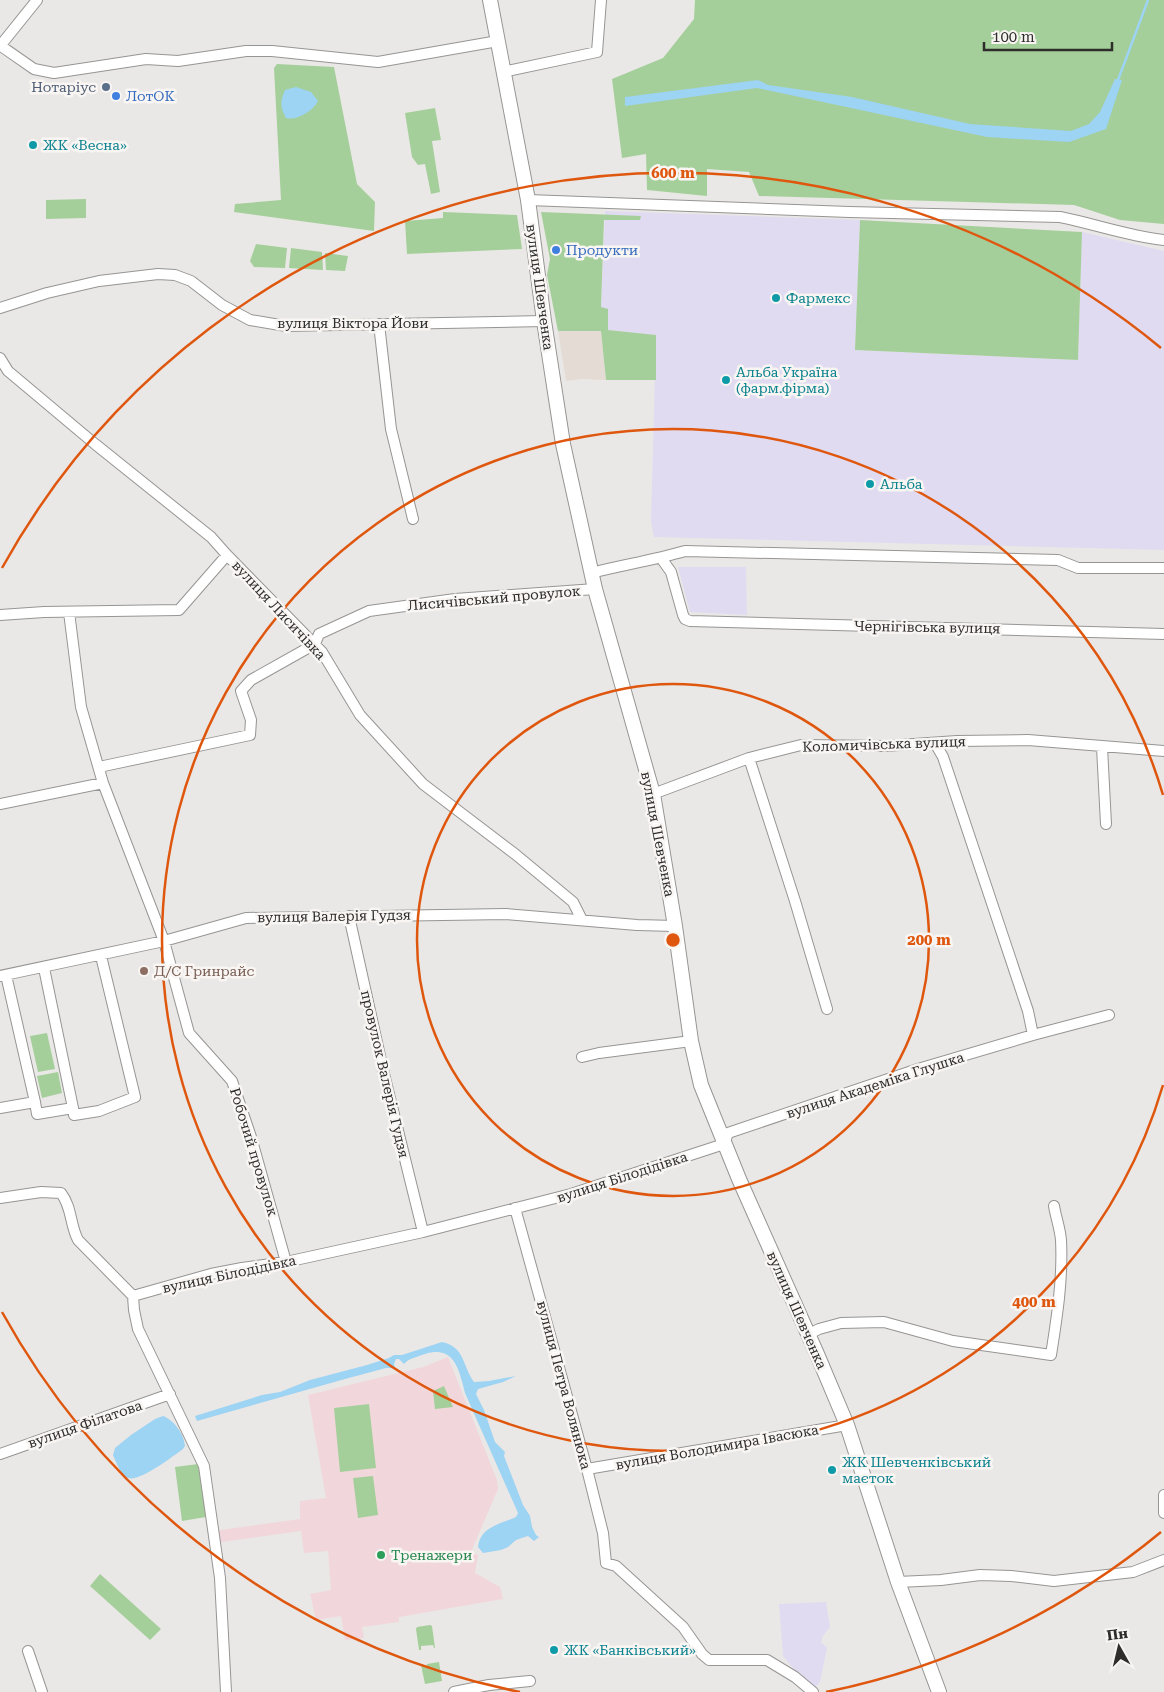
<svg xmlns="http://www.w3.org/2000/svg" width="1164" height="1692" viewBox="0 0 1164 1692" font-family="'Roboto Serif',serif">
<rect width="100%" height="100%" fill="#eae8e6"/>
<!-- built -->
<path fill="#e4dbd4" d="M 558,331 L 601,331 L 606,380 L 582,379 L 566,381 Z"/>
<!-- industrial -->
<path fill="#e0dbf1" d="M 605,211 L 860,220 L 855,350 L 1078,360 L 1082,232 L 1164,251 L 1164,550 L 654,537 L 651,522 L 656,335 L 608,330 L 608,310 L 601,307 Z
M 678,567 L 746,567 L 747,615 L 690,612 Z
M 826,1602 L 830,1627 L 823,1636 L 821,1642 L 827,1648 L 820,1682 L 815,1688 L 796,1672 L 783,1656 L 779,1604 Z"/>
<!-- education -->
<path fill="#f1d7dc" d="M 448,1357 L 497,1480 L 498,1489 L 471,1552 L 478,1555 L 475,1573 L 500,1587 L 503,1599 L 399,1617 L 399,1622 L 362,1627 L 364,1638 L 345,1640 L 341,1616 L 316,1620 L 310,1594 L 331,1590 L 328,1551 L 304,1553 L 301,1531 L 215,1543 L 213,1531 L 300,1519 L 300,1501 L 326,1498 L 308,1395 L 423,1367 Z"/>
<!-- green -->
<path fill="#a5cf9a" d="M 695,0 L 1164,0 L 1164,224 L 1120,220 L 1074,205 L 759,196 L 749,172 L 707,169 L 707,196 L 647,190 L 646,154 L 622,158 L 612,79 L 663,58 L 694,19 Z
M 277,64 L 334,67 L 357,184 L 375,202 L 374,231 L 234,212 L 235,204 L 281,200 L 274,68 Z
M 435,108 L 441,140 L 432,141 L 440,192 L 431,194 L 425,164 L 418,165 L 412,157 L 405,113 Z
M 86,199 L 86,218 L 46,219 L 46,200 Z
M 443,212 L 517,215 L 522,249 L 407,254 L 405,221 L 443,218 Z
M 541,212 L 641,216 L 640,220 L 604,220 L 601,307 L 608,309 L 608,330 L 656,335 L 656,380 L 606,380 L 601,331 L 558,331 L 547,275 L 550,259 Z
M 860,220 L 1082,232 L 1078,360 L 855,350 Z
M 256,244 L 287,248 L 285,268 L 254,267 L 250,261 Z
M 291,248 L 322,252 L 323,270 L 289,268 Z
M 325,253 L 348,256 L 345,271 L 326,270 Z
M 47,1033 L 55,1069 L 38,1072 L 30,1036 Z
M 58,1072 L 62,1093 L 42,1098 L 37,1076 Z
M 444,1386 L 453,1407 L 435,1409 L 433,1391 Z
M 369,1404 L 376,1468 L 340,1472 L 334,1408 Z
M 198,1464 L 206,1517 L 182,1521 L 175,1467 Z
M 373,1476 L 378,1515 L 358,1518 L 353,1478 Z
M 100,1574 L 161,1629 L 150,1640 L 90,1586 Z
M 430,1625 L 432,1626 L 435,1648 L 434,1648 L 433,1645 L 421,1646 L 421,1650 L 419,1650 L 416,1629 L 417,1627 Z
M 439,1662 L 442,1681 L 425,1684 L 421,1665 L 427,1666 L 427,1664 Z"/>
<!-- water -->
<path fill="#9dd3f3" d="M 1115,79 L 1122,80 L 1106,129 L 1069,142 L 987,137 L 757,88 L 625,106 L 625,97 L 758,80 L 768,85 L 852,97 L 970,124 L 1071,131 L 1089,124 L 1100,112 Z
M 296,87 L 311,92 L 318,101 C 313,111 297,121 286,118 C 280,107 280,101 285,90 Z
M 442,1342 C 465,1347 462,1365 474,1382 L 489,1381 L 516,1376 L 503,1382 L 478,1389 L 476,1394 L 484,1410 L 495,1442 L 505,1452 L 504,1456 L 523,1505 L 530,1516 L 532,1527 L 536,1535 L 539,1537 L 534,1541 L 528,1536 L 516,1540 L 508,1547 L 501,1550 L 483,1553 L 478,1547 C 480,1527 500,1524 516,1517 L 518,1513 L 465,1393 C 459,1369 454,1345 425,1354 C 417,1357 409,1358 404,1364 L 399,1359 L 396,1359 L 394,1364 L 395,1368 L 386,1368 L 345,1379 L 197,1421 L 195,1416 L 262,1395 L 280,1392 L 310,1380 L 367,1365 L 389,1358 L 394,1355 L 402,1355 Z
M 163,1416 C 174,1420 184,1434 185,1446 L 183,1449 C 173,1456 140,1482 128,1478 C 121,1476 116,1462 113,1455 L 115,1448 L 131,1435 L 155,1419 Z"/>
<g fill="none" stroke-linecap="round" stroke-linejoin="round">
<!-- stream -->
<path stroke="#9dd3f3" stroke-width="2.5" d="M 1118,80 L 1148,0"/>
<!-- minor casing -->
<g stroke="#979593" stroke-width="12">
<path id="minor" d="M 0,46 L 37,0
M 1,46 L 34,69 L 54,73 L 146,59 L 178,61 L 246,51 L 272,51 L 378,62 L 498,41
M 503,72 L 597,52 L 601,0
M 528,200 L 849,212 L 1060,217 C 1095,224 1128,236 1164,240
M 0,308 L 47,293 L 99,281 L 158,274 L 175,275 L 191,281 L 222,305 L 250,320 L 286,326 L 544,321
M 379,324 L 391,429 L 413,519
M 0,358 L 8,371 L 95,444 L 211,537 L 227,555 L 322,652 L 360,715 L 423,784 L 515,854 L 573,902 L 582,920
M 661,558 L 671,572 L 683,615 L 685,619 L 690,621 L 1164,634
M 591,573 C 623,565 654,560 685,551 L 1058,560 L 1078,568 L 1164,568
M 69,612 L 81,707 L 103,783 L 164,941 L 189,1033 L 232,1081 L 251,1137 L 286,1262
M 0,615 L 44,612 L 179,610 L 227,555
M 935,743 L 943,757 L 1028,1011 L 1033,1035
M 1102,747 L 1106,824
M 99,767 L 250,735 L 251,720 L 241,691 L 251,680 L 315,644 L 319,634 L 369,611 L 455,599 L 595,589
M 653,794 L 749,758
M 0,804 L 103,783
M 349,916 L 384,1074 L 423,1232
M 0,976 L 164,941 L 246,918 L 506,914 L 637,925 L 675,926
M 827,1009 L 795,901 L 749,758 L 801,745 L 885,746 L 957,741 L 1028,740 L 1164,751
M 582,1057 L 599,1053 L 691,1041
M 35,1102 L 37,1114 L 73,1108 L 44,968
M 0,1108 L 35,1102 L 6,975
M 73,1108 L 74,1115 L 99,1111 L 135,1097 L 101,956
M 0,1198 L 41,1192 L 61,1193 C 72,1207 70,1225 78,1240 L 133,1296
M 515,1208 L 587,1469 L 603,1533 L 606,1563 L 616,1566 L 683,1627 L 702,1654 L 709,1660 L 767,1660 L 795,1677 L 813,1692
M 809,1334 L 819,1329 L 841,1323 L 884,1322 L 953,1341 L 1051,1355 C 1057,1317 1063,1279 1061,1240 C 1060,1228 1056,1218 1054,1206
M 0,1454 L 170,1394
M 587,1469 L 847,1425
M 1164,1495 L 1164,1513
M 898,1582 L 941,1580 L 980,1575 L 1011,1576 L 1054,1581 L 1133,1572 L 1164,1560
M 28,1651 L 42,1692
M 226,1692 L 220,1578 L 204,1466 L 138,1329 L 134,1310 L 133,1296 L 211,1274 L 242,1268 L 286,1262 L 423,1232 L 571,1194 L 724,1144 L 728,1133 L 918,1069 L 1033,1035 L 1109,1015
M 454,1692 L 489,1685 L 530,1681"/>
</g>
<!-- secondary casing -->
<g stroke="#979593" stroke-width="16">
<path id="secondary" d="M 490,0 L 528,200 L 544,321 L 563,444 L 595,589 L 653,794 L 675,926 L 691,1041 L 701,1085 L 739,1179 L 817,1354 L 847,1425 L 898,1582 L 939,1692"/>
</g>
<!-- minor -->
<use href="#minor" stroke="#fff" stroke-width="10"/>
<!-- secondary -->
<use href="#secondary" stroke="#fff" stroke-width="14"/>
</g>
<!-- distance rings -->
<g fill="none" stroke="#df570e" stroke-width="2.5">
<circle cx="673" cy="940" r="256"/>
<path d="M1163 1085A511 511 0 1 1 1163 795"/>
<path d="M1161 1532A767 767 0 0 1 826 1692M520 1692A767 767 0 0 1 2 1312M2 568A767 767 0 0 1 1161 348"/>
</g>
<!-- markers -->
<circle fill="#5c6f8a" stroke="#f8f5f3" stroke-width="2" cx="106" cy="87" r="5"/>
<g fill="#3f7fe0" stroke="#f8f5f3" stroke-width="2">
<circle cx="116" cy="96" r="5"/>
<circle cx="556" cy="250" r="5"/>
</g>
<g fill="#0f9aa8" stroke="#f8f5f3" stroke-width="2">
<circle cx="33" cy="145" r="5"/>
<circle cx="776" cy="298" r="5"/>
<circle cx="726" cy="380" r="5"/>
<circle cx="870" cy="484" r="5"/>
<circle cx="832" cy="1470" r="5"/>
<circle cx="554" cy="1650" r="5"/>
</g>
<circle fill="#8d6e63" stroke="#f8f5f3" stroke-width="2" cx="144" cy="971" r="5"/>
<circle fill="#2e9e5b" stroke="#f8f5f3" stroke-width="2" cx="381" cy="1555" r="5"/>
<g text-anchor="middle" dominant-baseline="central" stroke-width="5" stroke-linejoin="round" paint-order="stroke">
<!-- service labels -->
<g font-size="14" fill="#4e5e75" stroke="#f8f5f3" text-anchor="end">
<text x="96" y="87">Нотаріус</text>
</g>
<!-- shop labels -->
<g font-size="14" fill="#366cbe" stroke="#f8f5f3" text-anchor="start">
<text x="126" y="96">ЛотОК</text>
<text x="566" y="250">Продукти</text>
</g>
<!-- culture labels -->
<g font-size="14" fill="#0d838f" stroke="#f8f5f3" text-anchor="start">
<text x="43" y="145">ЖК «Весна»</text>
<text x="786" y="298">Фармекс</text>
<text x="736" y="372">Альба Україна<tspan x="736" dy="16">(фарм.фірма)</tspan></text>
<text x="880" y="484">Альба</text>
<text x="842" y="1462">ЖК Шевченківський<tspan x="842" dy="16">маєток</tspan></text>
<text x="564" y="1650">ЖК «Банківський»</text>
</g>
<!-- street labels -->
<g font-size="14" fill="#2e2d2c" stroke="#f8f5f3">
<text transform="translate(540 287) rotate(82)">вулиця Шевченка</text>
<text x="353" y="323">вулиця Віктора Йови</text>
<text transform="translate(494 598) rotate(-5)">Лисичівський провулок</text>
<text transform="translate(279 610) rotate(47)">вулиця Лисичівка</text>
<text transform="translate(927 627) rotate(1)">Чернігівська вулиця</text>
<text transform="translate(884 744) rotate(-2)">Коломичівська вулиця</text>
<text transform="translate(658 834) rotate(79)">вулиця Шевченка</text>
<text transform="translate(334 916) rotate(-1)">вулиця Валерія Гудзя</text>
<text transform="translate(385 1074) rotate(77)">провулок Валерія Гудзя</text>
<text transform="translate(875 1085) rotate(-18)">вулиця Академіка Глушка</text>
<text transform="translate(254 1152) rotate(73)">Робочий провулок</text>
<text transform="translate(622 1177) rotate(-18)">вулиця Білодідівка</text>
<text transform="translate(229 1274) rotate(-12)">вулиця Білодідівка</text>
<text transform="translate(797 1310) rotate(66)">вулиця Шевченка</text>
<text transform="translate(564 1385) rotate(75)">вулиця Петра Волянюка</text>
<text transform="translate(85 1424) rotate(-19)">вулиця Філатова</text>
<text transform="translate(717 1447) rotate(-10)">вулиця Володимира Івасюка</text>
</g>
<!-- education labels -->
<g font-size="14" fill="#785e54" stroke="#f8f5f3" text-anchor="start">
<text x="154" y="971">Д/С Гринрайс</text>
</g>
<!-- leisure labels -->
<g font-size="14" fill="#27864d" stroke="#f8f5f3" text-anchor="start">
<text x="391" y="1555">Тренажери</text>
</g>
</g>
<circle cx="673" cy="940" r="8" fill="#df570e" stroke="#f8f5f3" stroke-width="2.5"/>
<g font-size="15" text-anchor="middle" font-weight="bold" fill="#df570e" stroke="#f8f5f3" stroke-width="5" stroke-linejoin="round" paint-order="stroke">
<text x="673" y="178">600 m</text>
<text x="929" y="945">200 m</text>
<text x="1034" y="1307">400 m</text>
</g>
<!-- north arrow -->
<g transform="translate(1119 1647) rotate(352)" stroke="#f8f5f3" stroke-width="4" paint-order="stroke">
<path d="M0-4L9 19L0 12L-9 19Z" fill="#2e2d2c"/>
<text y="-8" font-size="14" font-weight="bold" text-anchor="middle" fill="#2e2d2c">Пн</text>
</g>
<!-- scale -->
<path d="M984 42v8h128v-8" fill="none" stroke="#2e2d2c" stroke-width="2.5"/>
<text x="992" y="42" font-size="15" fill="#2e2d2c" stroke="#f8f5f3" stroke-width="4" paint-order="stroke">100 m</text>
</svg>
